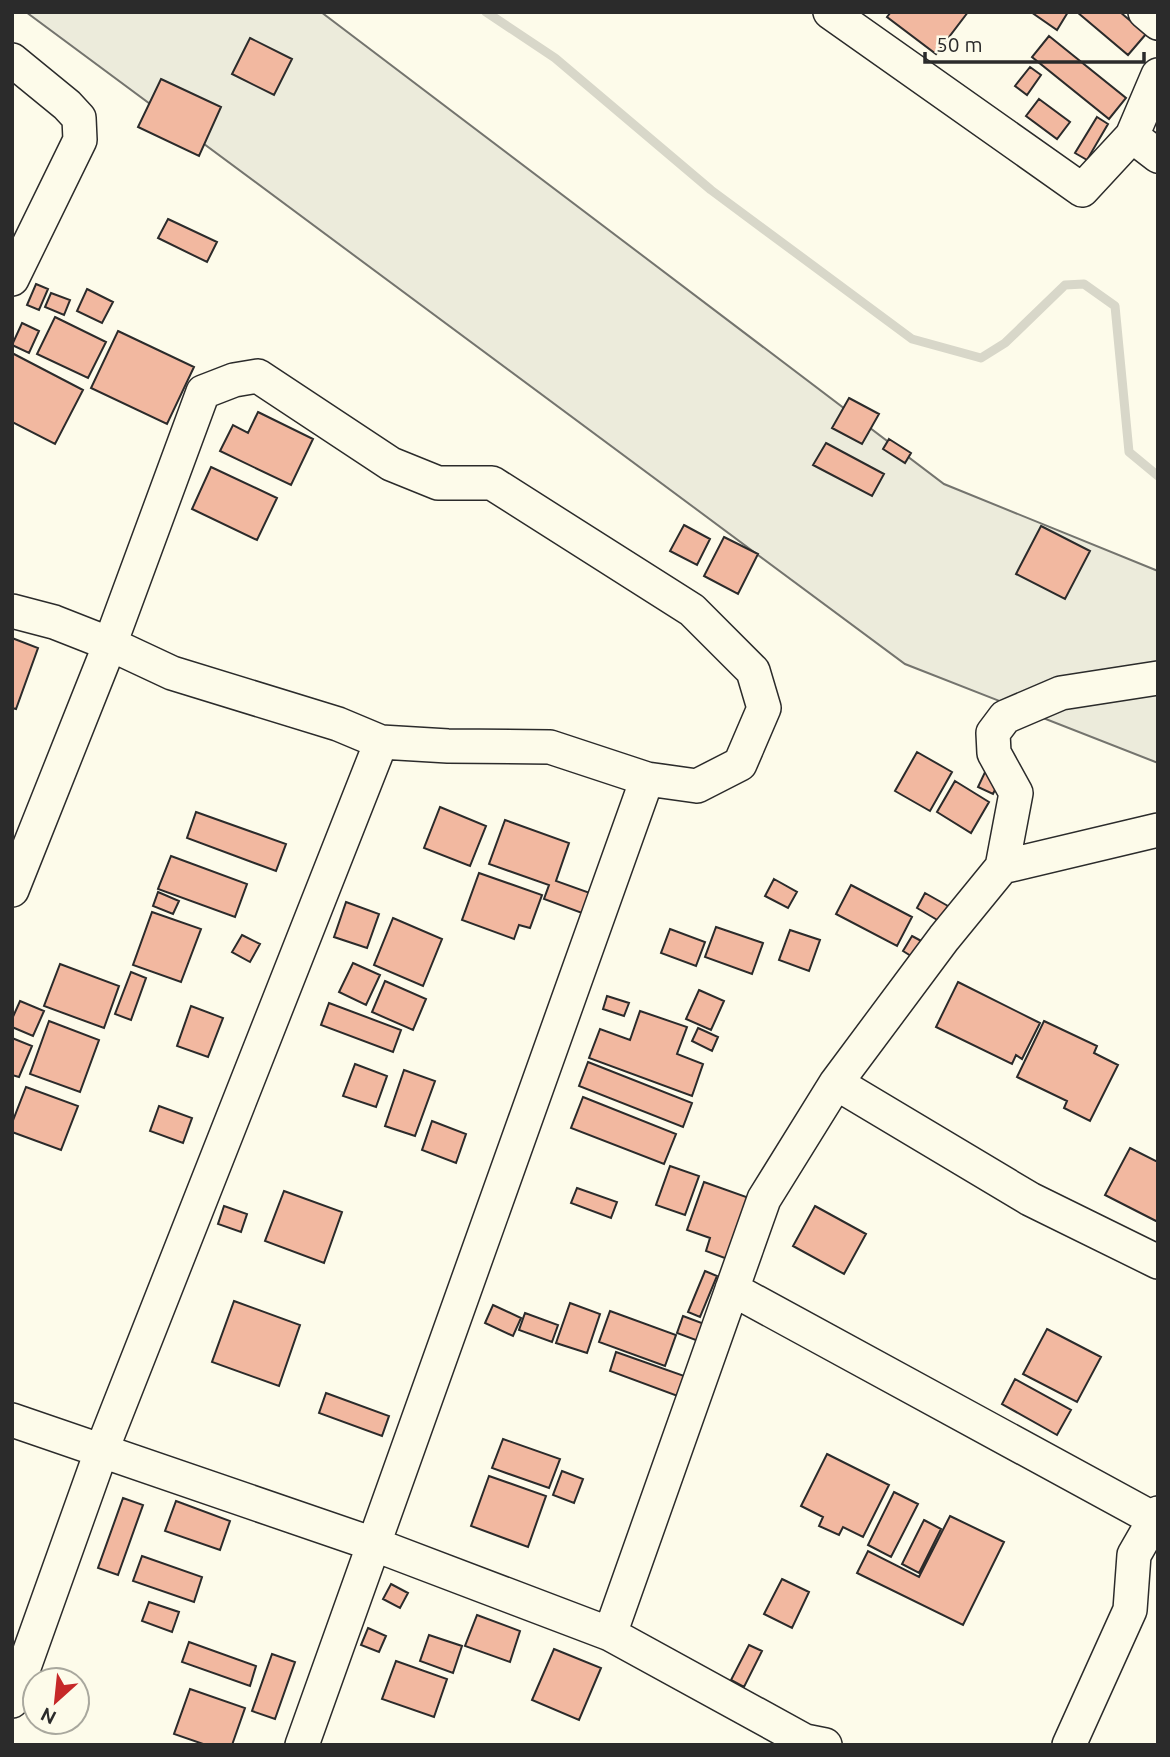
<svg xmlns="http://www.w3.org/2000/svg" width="1170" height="1757" viewBox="0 0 1170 1757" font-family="Ubuntu,sans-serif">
<rect width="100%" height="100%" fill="#fdfbea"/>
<!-- green -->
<path fill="#ecebdb" stroke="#74746e" stroke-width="2" d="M 26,12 L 321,12 L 944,484 L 1158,571 L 1158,763 L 905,664 Z"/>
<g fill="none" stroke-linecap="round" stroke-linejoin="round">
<!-- stream -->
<path stroke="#d8d7c9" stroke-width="9" d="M 486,12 L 555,58 L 711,190 L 912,339 L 981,358 L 1005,343 L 1065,285 L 1084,284 L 1115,306 L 1129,452 L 1158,476"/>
</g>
<!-- building -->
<path fill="#f2b8a0" stroke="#2b2b2b" stroke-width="2" d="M 891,12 L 968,12 L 936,54 L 887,17 Z
M 1031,12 L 1068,12 L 1057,30 Z
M 1077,12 L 1120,12 L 1146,34 L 1128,55 Z
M 1049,36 L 1126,98 L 1109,119 L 1032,57 Z
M 250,38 L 292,59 L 274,95 L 232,74 Z
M 1030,67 L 1041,75 L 1027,95 L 1015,86 Z
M 161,79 L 221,107 L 199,156 L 138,127 Z
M 1039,99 L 1070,122 L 1057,139 L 1026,116 Z
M 1097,117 L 1108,124 L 1087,160 L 1075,153 Z
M 168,219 L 217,242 L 207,262 L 158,238 Z
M 36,284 L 48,289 L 39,310 L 27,305 Z
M 87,289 L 113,302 L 102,323 L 77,311 Z
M 51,293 L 70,300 L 64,315 L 45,307 Z
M 55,317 L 106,342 L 88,378 L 37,354 Z
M 22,323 L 39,331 L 29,353 L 12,345 Z
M 118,331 L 194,367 L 167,424 L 91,388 Z
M 12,353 L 83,390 L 55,444 L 12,422 Z
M 849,398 L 879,414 L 862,444 L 832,428 Z
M 258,412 L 313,439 L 291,485 L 220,451 L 233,425 L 248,433 Z
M 889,439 L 911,453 L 905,463 L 883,449 Z
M 826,443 L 884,474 L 872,496 L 813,465 Z
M 211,467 L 277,498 L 257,540 L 192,509 Z
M 684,525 L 710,539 L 697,565 L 670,551 Z
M 1041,526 L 1090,551 L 1065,599 L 1016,574 Z
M 724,537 L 758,554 L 738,594 L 704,576 Z
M 12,638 L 38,648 L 16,709 L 12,708 Z
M 917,752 L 952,772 L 930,811 L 895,791 Z
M 986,770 L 1001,777 L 993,794 L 978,787 Z
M 955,781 L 989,802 L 971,833 L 937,812 Z
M 440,807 L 486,826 L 470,866 L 424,848 Z
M 196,812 L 286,844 L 276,871 L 187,838 Z
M 505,820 L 569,843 L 556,881 L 590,893 L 582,913 L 544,899 L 549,885 L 489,864 Z
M 171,856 L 247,884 L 235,917 L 158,889 Z
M 479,873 L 542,895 L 530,928 L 519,925 L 514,939 L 462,920 Z
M 774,879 L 797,892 L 788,908 L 765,896 Z
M 851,885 L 912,917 L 897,946 L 836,914 Z
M 158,892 L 179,901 L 173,914 L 153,906 Z
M 925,893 L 948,906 L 939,921 L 917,908 Z
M 346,902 L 379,914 L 367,948 L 334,937 Z
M 152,912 L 201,929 L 181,982 L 133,965 Z
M 393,918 L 442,939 L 423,986 L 374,965 Z
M 716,927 L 763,943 L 752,974 L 705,957 Z
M 670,929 L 705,942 L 696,966 L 661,953 Z
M 790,930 L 820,940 L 809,971 L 779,960 Z
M 242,935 L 260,944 L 250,962 L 232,952 Z
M 912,936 L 925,943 L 916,959 L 903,951 Z
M 353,963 L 380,975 L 366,1005 L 339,992 Z
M 60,964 L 119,986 L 104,1028 L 44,1006 Z
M 131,972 L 146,978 L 131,1020 L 115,1014 Z
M 385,981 L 426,999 L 413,1030 L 372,1012 Z
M 958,982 L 1040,1023 L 1022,1059 L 1016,1055 L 1012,1064 L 936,1027 Z
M 699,990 L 724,1001 L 711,1030 L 686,1019 Z
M 607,996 L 629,1003 L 624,1016 L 603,1009 Z
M 20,1001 L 44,1011 L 33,1036 L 12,1027 L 12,1019 Z
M 329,1003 L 401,1030 L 393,1052 L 321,1025 Z
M 191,1006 L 223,1018 L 208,1057 L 177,1046 Z
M 640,1011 L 687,1027 L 677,1054 L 703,1064 L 692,1096 L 589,1058 L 600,1029 L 630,1040 Z
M 49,1021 L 99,1040 L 80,1092 L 30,1074 Z
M 1044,1021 L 1097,1046 L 1094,1053 L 1118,1065 L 1090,1121 L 1064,1108 L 1067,1101 L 1017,1077 Z
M 698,1028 L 718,1037 L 712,1051 L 692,1041 Z
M 12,1038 L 32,1046 L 19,1077 L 12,1075 Z
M 588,1062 L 692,1103 L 683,1127 L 579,1086 Z
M 355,1064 L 387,1076 L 376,1107 L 343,1096 Z
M 404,1070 L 435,1081 L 415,1136 L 385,1126 Z
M 26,1087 L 78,1106 L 61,1150 L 12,1132 L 12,1123 Z
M 583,1097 L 676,1134 L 664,1164 L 571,1128 Z
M 159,1106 L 192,1118 L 183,1143 L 150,1131 Z
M 432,1121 L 466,1134 L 456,1163 L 422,1150 Z
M 1130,1148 L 1158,1162 L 1158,1222 L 1105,1195 Z
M 670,1166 L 699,1176 L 685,1215 L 656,1205 Z
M 704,1182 L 752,1199 L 730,1260 L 706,1251 L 710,1238 L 687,1230 Z
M 577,1188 L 617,1202 L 611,1218 L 571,1203 Z
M 284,1191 L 342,1212 L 324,1263 L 265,1241 Z
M 224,1206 L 247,1214 L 241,1232 L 218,1224 Z
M 815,1206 L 866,1234 L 844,1274 L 793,1246 Z
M 705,1271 L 717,1276 L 700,1317 L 688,1312 Z
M 234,1301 L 300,1325 L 279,1386 L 212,1362 Z
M 570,1303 L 600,1314 L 587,1353 L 556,1343 Z
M 493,1305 L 521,1318 L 513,1336 L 485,1323 Z
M 610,1311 L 676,1335 L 665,1366 L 599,1342 Z
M 525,1313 L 558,1325 L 552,1342 L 519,1330 Z
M 683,1316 L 715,1328 L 709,1345 L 677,1333 Z
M 1047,1329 L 1101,1357 L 1077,1402 L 1023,1374 Z
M 616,1352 L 690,1378 L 683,1398 L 610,1371 Z
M 1015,1379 L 1071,1410 L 1057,1435 L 1002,1404 Z
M 326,1393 L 389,1416 L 382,1436 L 319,1413 Z
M 503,1439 L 560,1459 L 549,1488 L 492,1468 Z
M 827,1454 L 889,1485 L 863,1537 L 843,1527 L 839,1535 L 819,1526 L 823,1517 L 801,1506 Z
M 562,1471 L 583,1479 L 574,1503 L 553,1495 Z
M 489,1476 L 546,1496 L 528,1547 L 471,1526 Z
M 894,1492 L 918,1504 L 891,1557 L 868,1545 Z
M 123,1498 L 143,1505 L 118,1575 L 98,1568 Z
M 176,1501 L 230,1521 L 220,1550 L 165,1531 Z
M 950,1516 L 1004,1542 L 963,1625 L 857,1573 L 868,1551 L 919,1577 Z
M 924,1520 L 941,1529 L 919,1573 L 902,1564 Z
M 142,1556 L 202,1577 L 194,1602 L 133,1581 Z
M 782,1579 L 809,1592 L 792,1628 L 764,1614 Z
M 391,1584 L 408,1593 L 400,1608 L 383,1599 Z
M 149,1602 L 179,1612 L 172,1632 L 142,1621 Z
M 477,1615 L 520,1631 L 510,1662 L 465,1646 Z
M 368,1628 L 386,1636 L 379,1652 L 361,1645 Z
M 429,1635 L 462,1646 L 453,1673 L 420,1661 Z
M 189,1642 L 256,1666 L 250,1686 L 182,1662 Z
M 749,1645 L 762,1651 L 744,1687 L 731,1680 Z
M 554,1649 L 601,1668 L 579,1720 L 532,1700 Z
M 272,1654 L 295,1662 L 275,1719 L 252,1711 Z
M 396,1661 L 447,1679 L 434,1717 L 382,1699 Z
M 190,1689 L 245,1708 L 232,1745 L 206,1745 L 174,1734 Z"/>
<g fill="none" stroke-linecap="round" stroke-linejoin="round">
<!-- minor casing -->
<g stroke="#2b2b2b" stroke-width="36">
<path id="minor" d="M 830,12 L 1082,190 L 1132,136 L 1158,75
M 1145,12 L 1158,23
M 12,60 L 67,105 L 79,118 L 80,140 L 12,279
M 1132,136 L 1158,156
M 12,611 L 54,622 L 110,644 L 172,673 L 338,724 L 381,742
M 1002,867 L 1158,830
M 12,890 L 110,644 L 203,392 L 234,380 L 258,376 L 391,464 L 438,483 L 492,483 L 692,610 L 753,671 L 764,708 L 740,764 L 697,786 L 647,779 L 550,747 L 448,746 L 381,742 L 101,1452 L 12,1701
M 836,1083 L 1030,1199 L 1158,1262
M 732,1289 L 1154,1519
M 12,1420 L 373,1544 L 610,1634 L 805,1741 L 825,1745
M 610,1634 L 764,1199 L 836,1083 L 944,938 L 1002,867 L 1016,793 L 994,753 L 993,733 L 1005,717 L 1061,693 L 1158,678
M 302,1745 L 647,779
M 1069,1745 L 1130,1610 L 1134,1555 L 1158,1513"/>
</g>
<!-- minor -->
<use href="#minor" stroke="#fdfbea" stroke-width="33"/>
</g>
<!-- border -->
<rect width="1170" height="1757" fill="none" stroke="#2b2b2b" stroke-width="28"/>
<!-- north arrow -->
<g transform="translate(56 1701) rotate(207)"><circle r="33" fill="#fdfbea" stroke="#a9a89e" stroke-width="2"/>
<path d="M0-5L12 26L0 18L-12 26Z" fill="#c62828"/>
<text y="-10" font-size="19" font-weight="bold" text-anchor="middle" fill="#2b2b2b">N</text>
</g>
<!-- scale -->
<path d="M925 52v10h219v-10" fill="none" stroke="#2b2b2b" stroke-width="3.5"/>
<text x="936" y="52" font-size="21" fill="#2b2b2b" stroke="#fdfbea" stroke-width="5" paint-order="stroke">50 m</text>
</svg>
